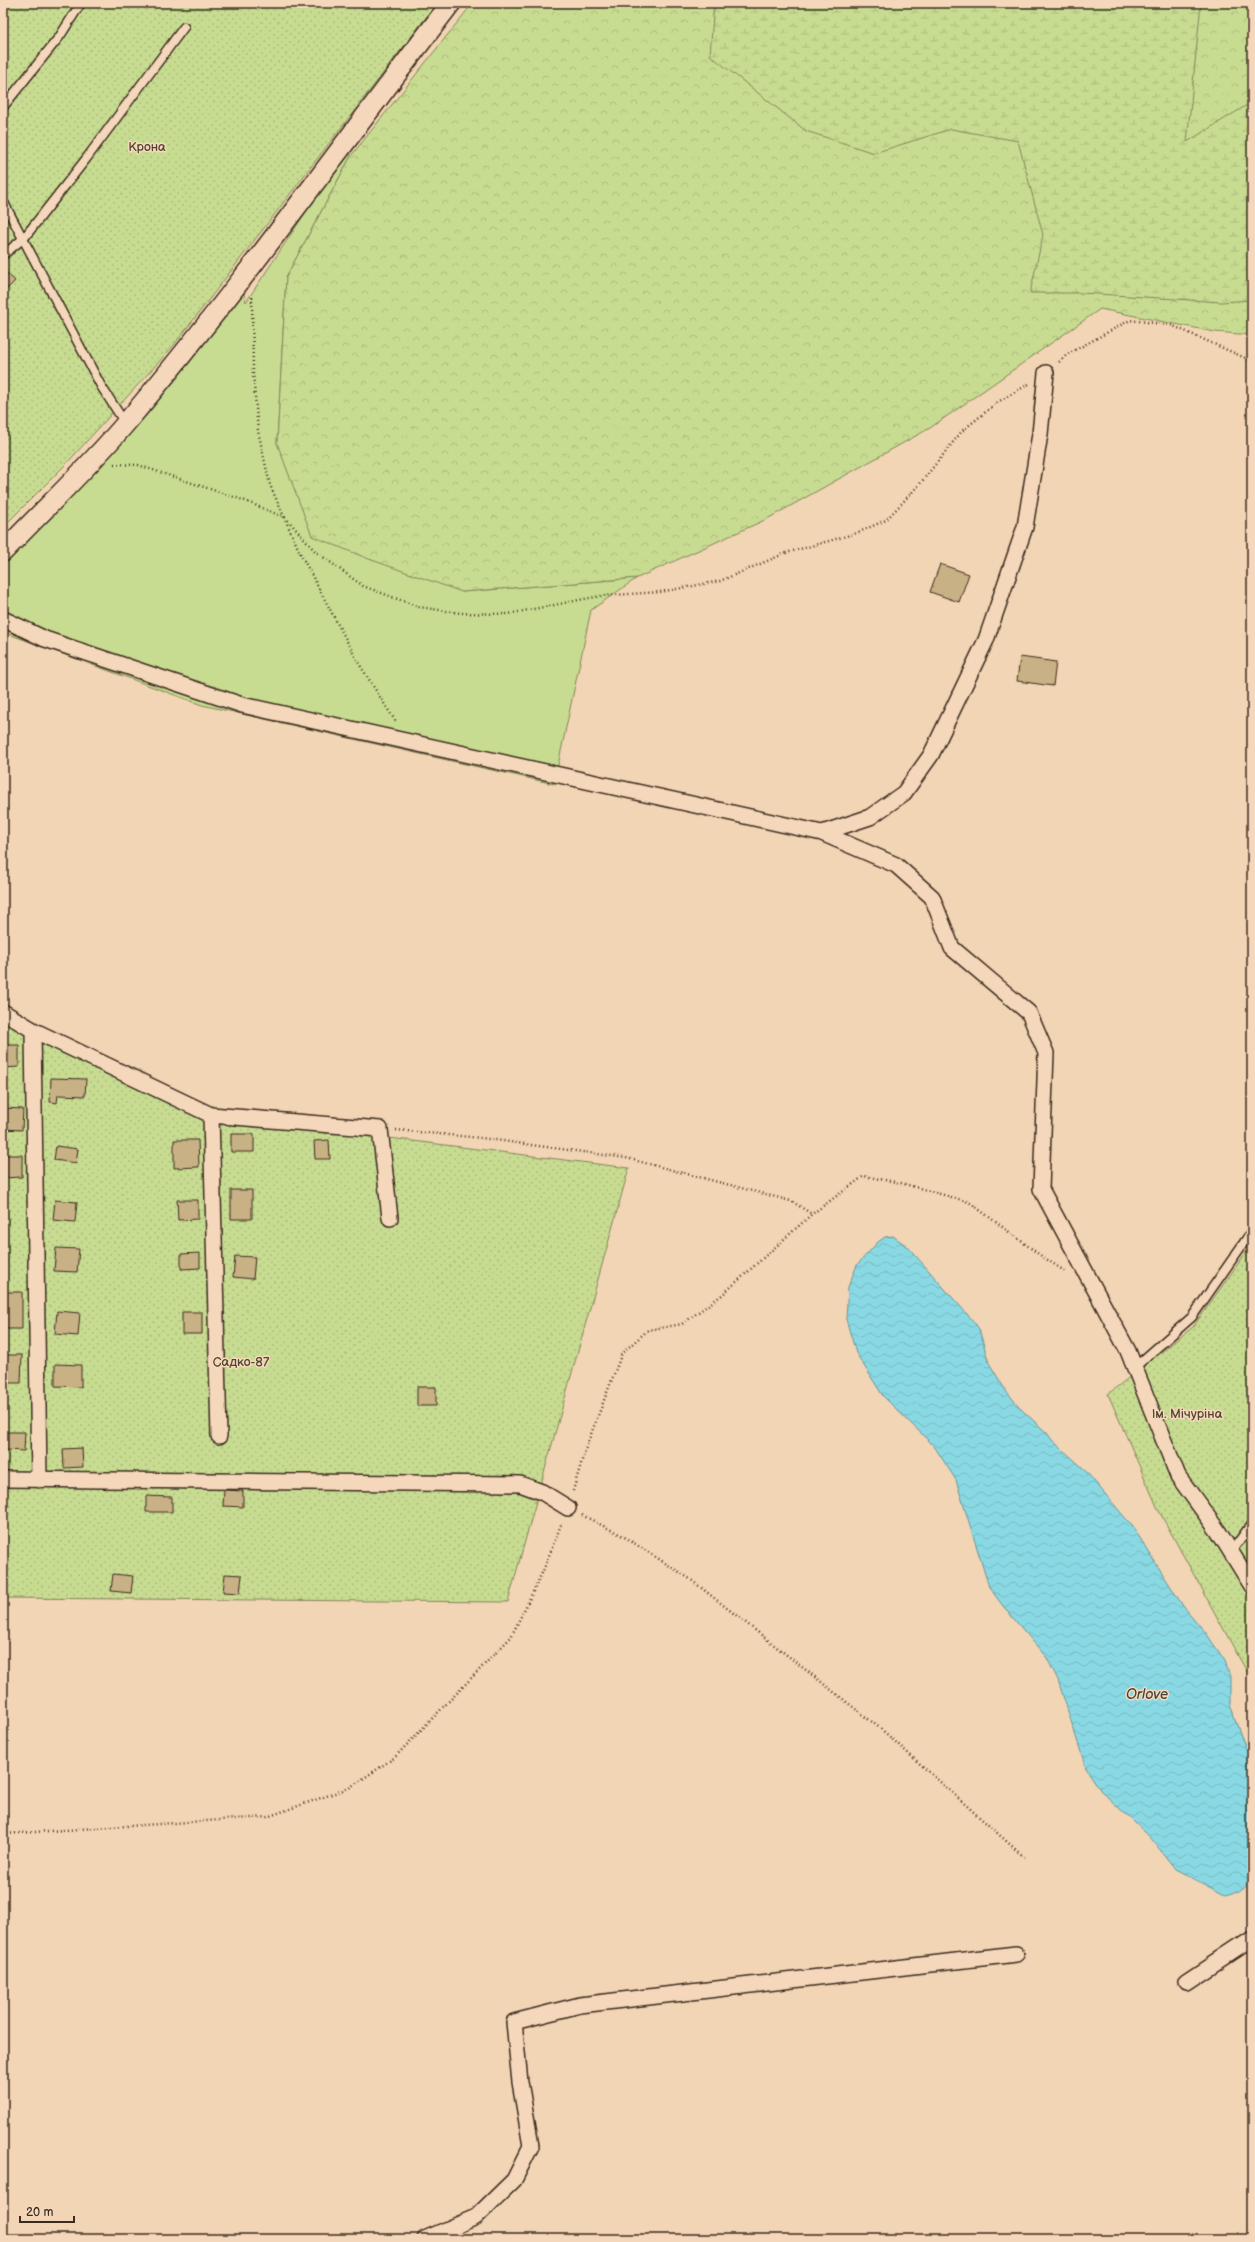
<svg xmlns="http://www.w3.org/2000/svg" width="1255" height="2242" viewBox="0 0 1255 2242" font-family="'Balsamiq Sans',sans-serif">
<defs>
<pattern id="forest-crowns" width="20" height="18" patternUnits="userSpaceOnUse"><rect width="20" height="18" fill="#c7dc91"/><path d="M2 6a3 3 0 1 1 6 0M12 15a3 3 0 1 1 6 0" fill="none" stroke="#acbd7d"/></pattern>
<pattern id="wetland-marsh" width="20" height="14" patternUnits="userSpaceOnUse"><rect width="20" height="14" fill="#c7dc91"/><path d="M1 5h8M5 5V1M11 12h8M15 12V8" fill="none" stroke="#acbd7d"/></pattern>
<pattern id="garden-dots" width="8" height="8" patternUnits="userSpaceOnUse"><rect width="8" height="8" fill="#c7dc91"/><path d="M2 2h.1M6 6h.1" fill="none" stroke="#acbd7d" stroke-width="1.8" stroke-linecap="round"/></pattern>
<pattern id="water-waves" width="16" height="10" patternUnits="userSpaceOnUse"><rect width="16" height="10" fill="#89d9e4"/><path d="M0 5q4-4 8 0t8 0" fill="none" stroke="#77bac3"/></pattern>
</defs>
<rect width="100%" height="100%" fill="#f2d5b4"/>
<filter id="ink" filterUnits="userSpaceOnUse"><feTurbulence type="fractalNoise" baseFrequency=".025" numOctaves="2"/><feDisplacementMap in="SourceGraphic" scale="8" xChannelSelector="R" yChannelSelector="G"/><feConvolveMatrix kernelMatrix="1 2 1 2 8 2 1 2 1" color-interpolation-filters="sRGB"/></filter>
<g filter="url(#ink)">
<!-- grass -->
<path fill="#c7dc91" stroke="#818358" d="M 349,147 L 351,156 L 286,277 L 277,443 L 462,592 L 637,578 L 591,610 L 554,784 L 202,705 L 3,632 L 3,562 L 103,457 L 242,286 L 246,302 Z"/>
<!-- forest -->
<path fill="url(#forest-crowns)" stroke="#818358" d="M 473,3 L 1252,3 L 1252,335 L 1215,332 L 1100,309 L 930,428 L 767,519 L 637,578 L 462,592 L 369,559 L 312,536 L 277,443 L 286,277 L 351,156 Z"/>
<!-- wetland -->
<path fill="url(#wetland-marsh)" stroke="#818358" d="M 714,3 L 1201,3 L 1187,142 L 1252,102 L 1252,300 L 1221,302 L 1082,293 L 1030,293 L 1043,235 L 1018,141 L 951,129 L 874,153 L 806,131 L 710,55 Z"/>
<!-- garden -->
<path fill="url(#garden-dots)" stroke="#818358" d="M 3,3 L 437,3 L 174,345 L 67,463 L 3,527 Z
M 3,1020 L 204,1120 L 389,1138 L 629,1168 L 508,1602 L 3,1598 Z
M 1252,1244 L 1252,1681 L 1159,1511 L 1108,1394 L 1193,1327 Z"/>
<!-- water -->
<path fill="url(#water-waves)" stroke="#6a9395" d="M 893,1236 L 907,1246 L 974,1322 L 979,1329 L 989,1363 L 1006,1391 L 1023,1411 L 1047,1433 L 1052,1440 L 1083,1468 L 1133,1527 L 1183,1606 L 1206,1633 L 1225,1661 L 1230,1677 L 1230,1705 L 1241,1737 L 1252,1761 L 1252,1878 C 1244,1887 1238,1893 1225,1895 L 1176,1870 L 1150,1837 L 1101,1791 L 1086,1768 L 1058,1680 L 1047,1658 L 1003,1606 L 989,1587 L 956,1480 L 934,1446 L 883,1396 L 856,1353 L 846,1319 L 848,1287 L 857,1265 L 878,1242 L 885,1237 Z"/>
<!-- building -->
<path fill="#c9b186" stroke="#3b2a1e" d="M 3,269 L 15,281 L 3,293 Z
M 940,564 L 969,574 L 959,602 L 930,592 Z
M 1020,657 L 1056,662 L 1053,686 L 1017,681 Z
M 3,1045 L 19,1045 L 19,1067 L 3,1068 Z
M 51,1078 L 86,1079 L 85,1096 L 58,1095 L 57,1103 L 50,1102 Z
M 3,1108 L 23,1109 L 22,1130 L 3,1129 Z
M 231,1134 L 254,1134 L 254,1152 L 231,1152 Z
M 174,1140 L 198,1140 L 199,1167 L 174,1168 Z
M 329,1140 L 330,1159 L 315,1159 L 314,1141 Z
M 56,1146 L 78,1149 L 76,1163 L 54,1160 Z
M 3,1155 L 22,1155 L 22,1177 L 3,1178 Z
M 231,1190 L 252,1190 L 252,1219 L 231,1219 Z
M 55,1200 L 77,1202 L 75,1222 L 53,1220 Z
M 177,1200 L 198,1200 L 198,1219 L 178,1220 Z
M 56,1248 L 79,1249 L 77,1272 L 54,1271 Z
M 200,1253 L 200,1268 L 181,1269 L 181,1254 Z
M 235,1256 L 255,1257 L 253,1279 L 233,1277 Z
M 3,1292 L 22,1292 L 22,1329 L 3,1329 Z
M 57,1311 L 80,1313 L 78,1336 L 55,1334 Z
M 182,1312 L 202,1312 L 202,1334 L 182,1334 Z
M 3,1355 L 22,1355 L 21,1383 L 3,1383 Z
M 55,1364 L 81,1365 L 81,1387 L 55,1386 Z
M 417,1387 L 436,1387 L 436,1406 L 417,1406 Z
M 6,1432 L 25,1432 L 24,1451 L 5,1450 Z
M 82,1448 L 83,1467 L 64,1468 L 63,1449 Z
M 224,1490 L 243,1491 L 243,1507 L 223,1506 Z
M 146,1496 L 172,1497 L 172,1512 L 146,1512 Z
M 113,1574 L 133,1576 L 131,1593 L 111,1591 Z
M 225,1574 L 242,1575 L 240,1593 L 223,1592 Z"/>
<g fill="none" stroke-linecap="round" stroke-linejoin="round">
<!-- service casing -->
<g stroke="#3b2a1e" stroke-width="11">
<path id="service" d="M 3,107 L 60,36 L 81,3
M 3,201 L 101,386 L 125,423
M 3,255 L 24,238 L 86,159 L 184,27
M 1135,1367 L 1192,1317 L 1252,1231
M 1231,1552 L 1252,1523"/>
</g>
<!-- minor casing -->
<g stroke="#3b2a1e" stroke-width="18">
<path id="minor" d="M 3,619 L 45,639 L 242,705 L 822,833 L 896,865 L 932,897 L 952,948 L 1029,1013 L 1046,1053 L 1041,1189 L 1128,1351 L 1178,1476 L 1218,1531 L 1252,1586
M 822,833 L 870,817 L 904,793 L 931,755 L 986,640 L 1025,527 L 1040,434 L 1046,373
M 3,1012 L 33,1030 L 39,1480
M 33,1030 L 211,1115 L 219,1436
M 211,1115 L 380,1129 L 390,1218
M 3,1479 L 520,1484 L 542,1492 L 568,1508
M 1187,1982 L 1252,1939
M 425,2239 L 476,2217 L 514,2180 L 531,2146 L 520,2082 L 514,2022 L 580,2005 L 1016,1954"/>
</g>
<!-- tertiary casing -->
<g stroke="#3b2a1e" stroke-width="22">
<path id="tertiary" d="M 3,552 C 44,509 88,468 126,423 C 240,288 343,143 451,3"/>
</g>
<!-- path -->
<path stroke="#3b2a1e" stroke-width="2.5" stroke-dasharray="1 3" stroke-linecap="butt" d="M 252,297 L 253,373 L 258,431 L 270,485 L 301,555 L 358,662 L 394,719 L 397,722
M 1059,362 L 1068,354 L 1130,320 L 1171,325 L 1252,361
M 114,464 L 138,465 L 243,500 L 286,518 L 315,551 L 363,586 L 419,607 L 460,613 L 508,614 L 600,596 L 660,592 L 720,581 L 786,553 L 857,533 L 886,520 L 919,485 L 962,431 L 998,402 L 1029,384
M 396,1130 L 481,1138 L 626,1158 L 791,1201 L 812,1214
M 573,1491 L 585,1450 L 622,1353 L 648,1330 L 682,1324 L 722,1295 L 812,1214 L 864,1176 L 901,1183 L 969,1202 L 1040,1255 L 1066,1272
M 582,1515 L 623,1536 L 690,1579 L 881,1729 L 1024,1857
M 3,1834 L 267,1817 L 349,1788 L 394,1758 L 511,1637 L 543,1571 L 562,1522"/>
<!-- service -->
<use href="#service" stroke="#f5d8bb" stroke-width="8"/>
<!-- minor -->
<use href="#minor" stroke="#f5d8bb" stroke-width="15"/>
<!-- tertiary -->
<use href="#tertiary" stroke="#f5d8bb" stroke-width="19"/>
</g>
</g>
<g text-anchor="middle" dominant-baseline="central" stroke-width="3" stroke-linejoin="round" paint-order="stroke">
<!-- park labels -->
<g font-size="13" fill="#50452f" stroke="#f5d8bb">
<text x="147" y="147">Крона</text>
<text x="241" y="1362">Садко-87</text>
<text x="1187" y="1414">Ім. Мічуріна</text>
</g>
<!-- water labels -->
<g font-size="14" font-style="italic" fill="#47443c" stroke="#f5d8bb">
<text x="1147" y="1694">Orlove</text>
</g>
</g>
<!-- margin -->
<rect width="1255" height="2242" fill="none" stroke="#f5d8bb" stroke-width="16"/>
<rect x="8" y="8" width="1239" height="2226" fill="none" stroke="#3b2a1e" stroke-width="1.5" filter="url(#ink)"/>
<!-- scale -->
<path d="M20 2216v6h54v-6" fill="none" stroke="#3b2a1e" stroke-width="2"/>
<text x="26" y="2216" font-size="12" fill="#3b2a1e" stroke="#f5d8bb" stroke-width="3" paint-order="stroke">20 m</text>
</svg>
